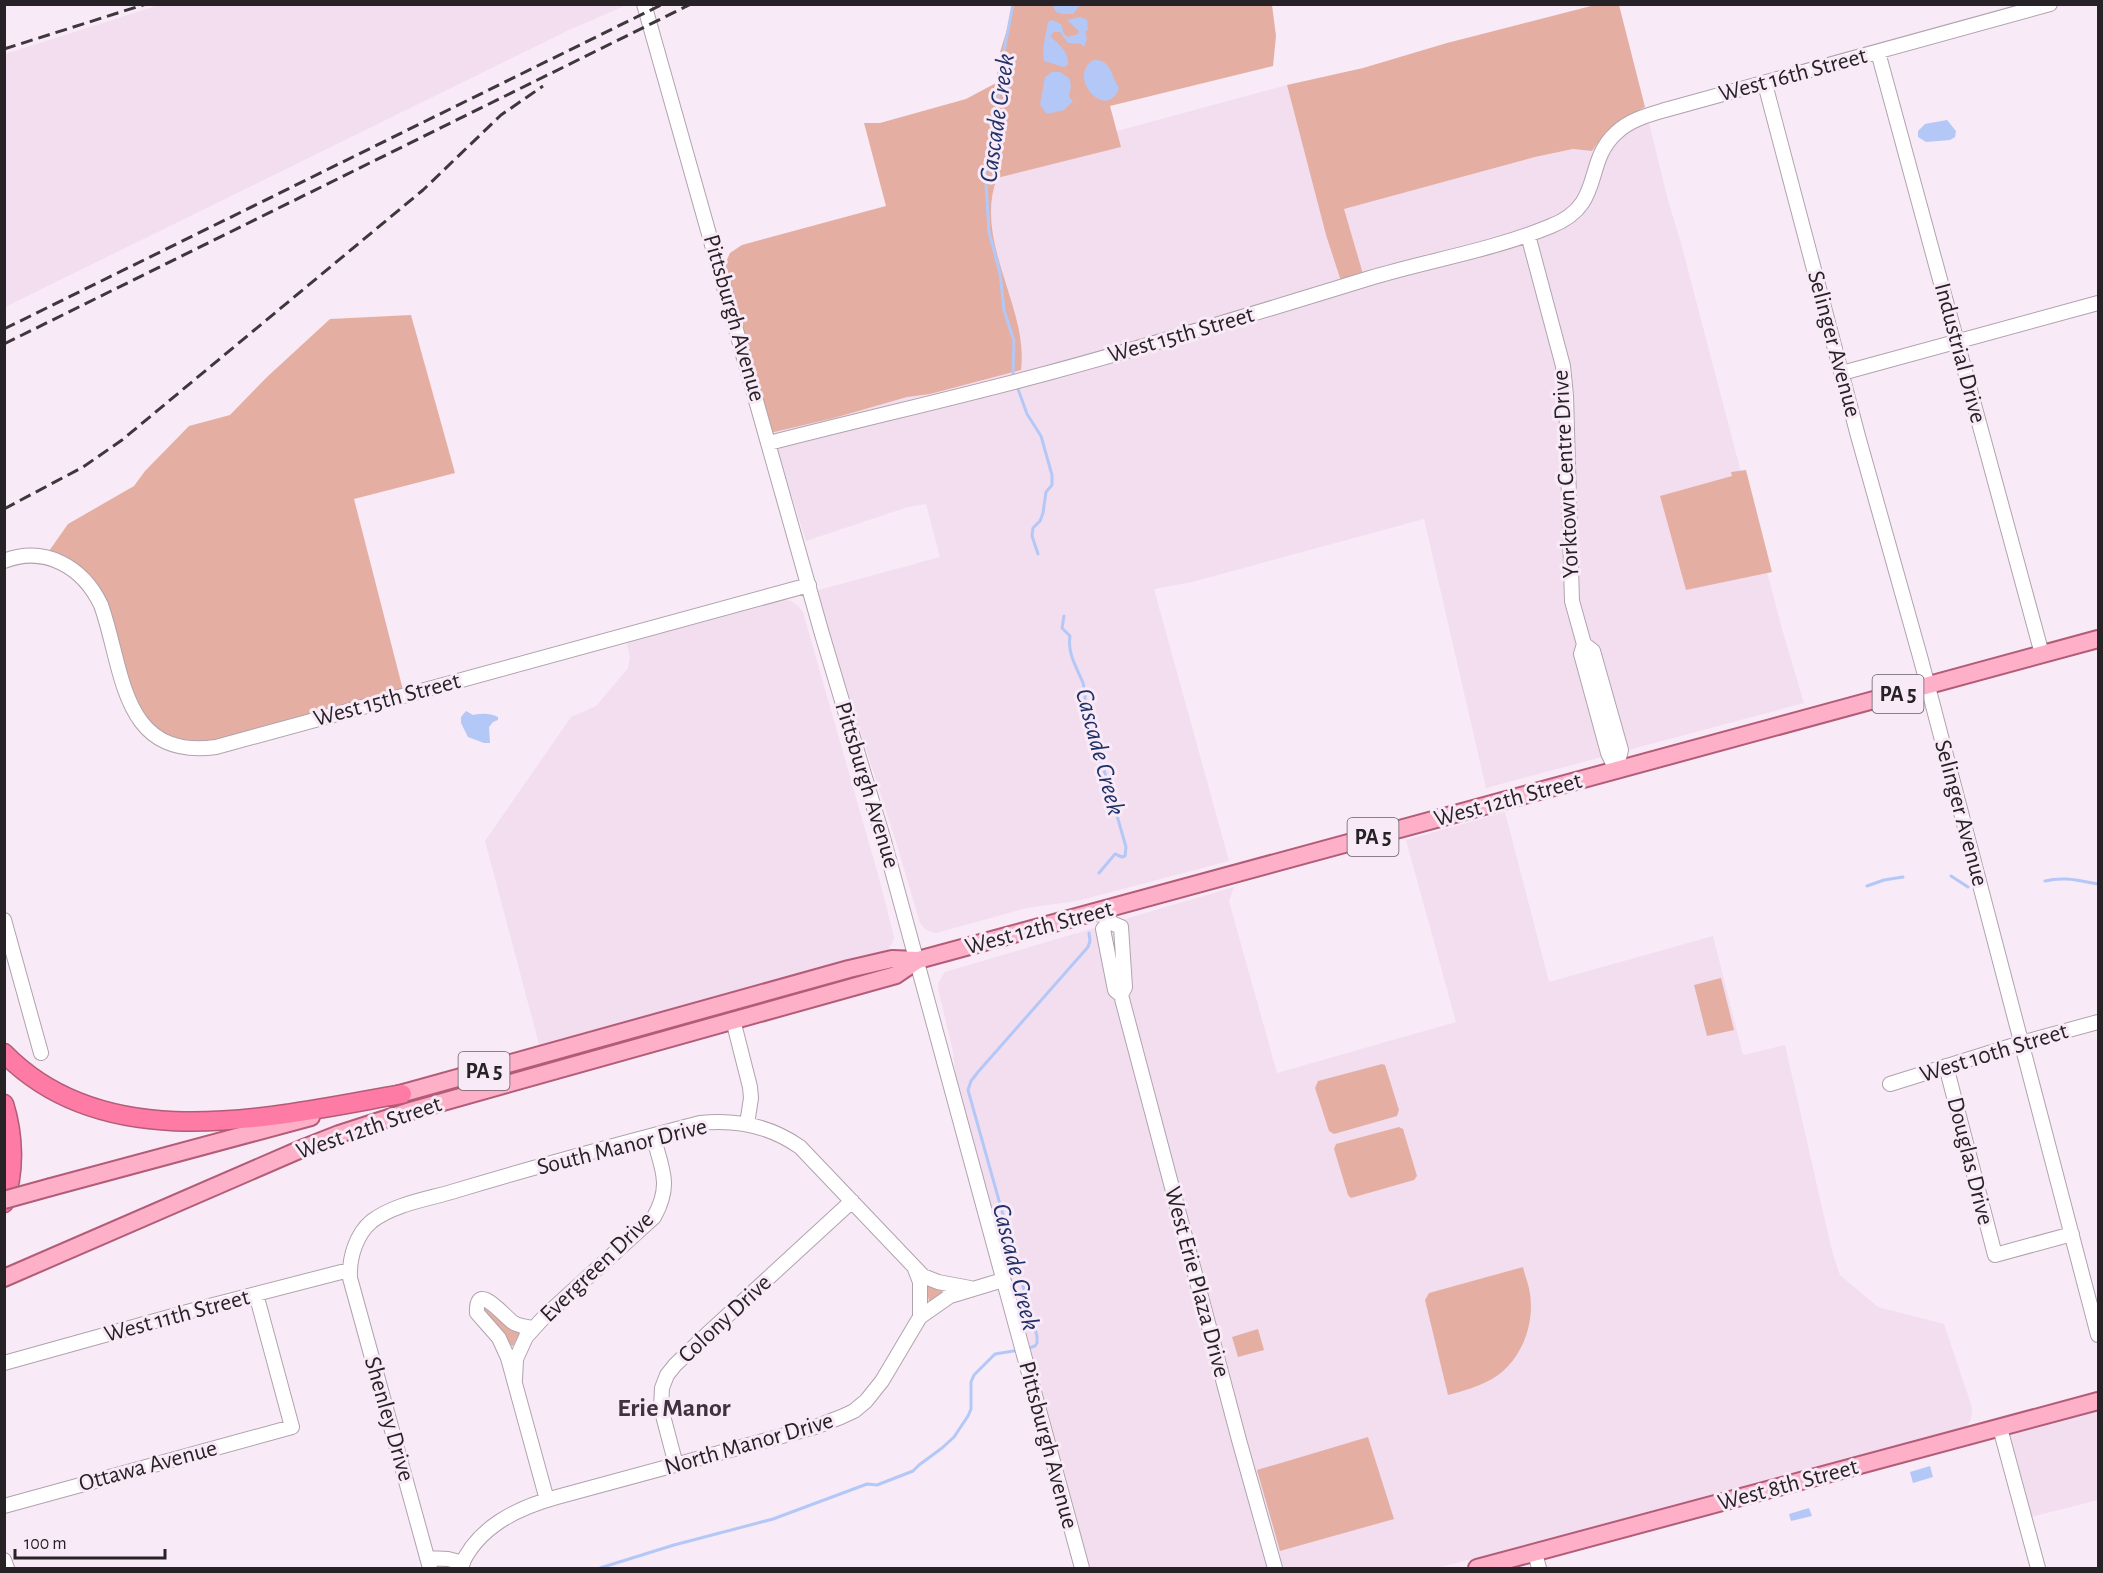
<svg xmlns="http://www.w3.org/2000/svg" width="2103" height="1573" viewBox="0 0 2103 1573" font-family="'Alegreya Sans',sans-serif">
<rect width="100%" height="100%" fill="#f8eaf6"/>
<!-- built -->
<path fill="#f3def0" d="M 159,5 L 159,4 L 627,5 L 569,30 L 5,307 L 5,54 Z
M 1287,85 L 1326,235 L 1363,274 L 1343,209 L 1535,157 L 1573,149 L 1592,151 L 1606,132 L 1619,121 L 1645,107 L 1668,200 L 1681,243 L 1782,629 L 1804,703 L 1486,788 L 1424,519 L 1192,582 L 1154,589 L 1229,861 L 1077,901 L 1027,908 L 936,933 L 929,931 L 925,929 L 920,923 L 896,842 L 815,591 L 940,557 L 926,504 L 908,507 L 806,541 L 774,441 L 725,264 L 730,253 L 742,245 L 886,206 L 1036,153 Z
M 780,599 L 791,601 L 798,606 L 803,612 L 879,878 L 893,933 L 894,938 L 891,945 L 886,953 L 540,1048 L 485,841 L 571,717 L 596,706 L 628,668 L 630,657 L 626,640 Z
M 1505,812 L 1549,982 L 1713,936 L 1743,1055 L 1785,1045 L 1832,1251 L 1840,1275 L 1878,1307 L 1944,1324 L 1972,1407 L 1971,1420 L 1966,1427 L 1438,1568 L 1088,1568 L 957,1085 L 953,1052 L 938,988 L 939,981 L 945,972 L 1234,887 L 1229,901 L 1277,1073 L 1456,1022 L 1406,840 Z
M 2098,1409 L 2098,1500 L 2031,1517 L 2009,1437 L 2013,1432 Z"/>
<!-- green -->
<path fill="#e4afa2" d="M 1012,5 L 1272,5 L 1276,36 L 1273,66 L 1110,106 L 1121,147 L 997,178 C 973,241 1029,308 1021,370 L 930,394 L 907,397 L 834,418 L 770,433 L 725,264 L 730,253 L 742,245 L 886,206 L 864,123 L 880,123 L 966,99 L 996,83 L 1000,52 L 1010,20 Z
M 1595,5 L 1619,5 L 1645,107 L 1619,121 L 1606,132 L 1592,151 L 1573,149 L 1535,157 L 1344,209 L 1363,274 L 1341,281 L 1326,235 L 1287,85 L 1363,68 L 1447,43 Z
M 411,315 L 455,473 L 354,499 L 403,690 L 218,741 L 196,744 L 164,734 L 149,722 L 136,707 L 101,592 C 89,568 73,561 49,551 L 68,524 L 134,486 L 145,471 L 189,426 L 230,415 L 267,377 L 330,319 Z
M 1746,470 L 1772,572 L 1686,590 L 1660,496 L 1732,476 L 1731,472 Z
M 1721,978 L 1734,1030 L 1707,1036 L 1694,985 Z
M 1382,1064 L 1385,1065 L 1399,1110 L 1397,1116 L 1334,1134 L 1329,1131 L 1315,1088 L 1318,1081 Z
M 1399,1127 L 1403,1129 L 1417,1176 L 1414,1180 L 1351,1198 L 1348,1195 L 1334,1149 L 1336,1144 Z
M 1523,1267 C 1525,1276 1529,1285 1530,1294 C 1535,1326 1520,1363 1492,1379 C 1478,1387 1463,1391 1448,1395 L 1425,1300 L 1429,1293 Z
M 929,1285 L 942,1289 L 943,1293 L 929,1302 L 926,1287 Z
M 483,1306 L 486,1306 L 510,1329 L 520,1332 L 513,1346 L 510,1345 C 504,1333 486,1317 483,1306 Z
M 1258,1329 L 1264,1350 L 1238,1357 L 1232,1337 Z
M 1368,1437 L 1394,1519 L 1280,1551 L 1257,1470 Z"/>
<!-- water -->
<path fill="#b3c8f7" d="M 1053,5 L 1053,4 L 1080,5 L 1073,14 C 1064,14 1054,15 1053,5 Z
M 1080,17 L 1087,20 L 1088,30 L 1085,31 L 1087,38 L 1084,47 L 1081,44 L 1068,43 L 1060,32 L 1054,32 L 1050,36 C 1059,45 1069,51 1068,65 L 1064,67 L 1044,61 L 1043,49 L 1048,22 L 1052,20 L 1061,24 L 1064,34 L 1068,37 L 1078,34 L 1079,31 L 1067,20 Z
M 1094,60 C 1111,59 1111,76 1119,88 C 1107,123 1065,76 1094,60 Z
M 1052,72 L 1060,72 L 1069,78 L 1071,85 L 1069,97 L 1073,101 L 1064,110 L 1047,114 L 1040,105 L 1045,77 Z
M 1947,120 L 1956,131 L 1955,137 L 1950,140 L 1926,142 L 1918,137 L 1918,131 L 1925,124 Z
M 466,711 L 473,715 C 482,713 490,713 498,717 L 498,720 L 493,722 L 489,727 L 490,743 L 484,743 L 468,737 L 461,723 L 461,717 Z
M 1930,1466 L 1933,1477 L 1913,1483 L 1910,1472 Z
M 1809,1508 L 1812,1516 L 1791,1521 L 1789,1514 Z"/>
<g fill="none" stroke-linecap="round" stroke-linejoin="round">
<!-- stream -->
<path stroke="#b3c8f7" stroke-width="3" d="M 1013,373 L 1014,341 L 1004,310 L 1000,273 L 989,232 L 985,168 L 998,103 L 1000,72 L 1013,4
M 1018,389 L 1027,414 L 1041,436 L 1052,475 L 1052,485 L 1046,492 L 1043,513 L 1040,521 L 1033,528 L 1032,536 L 1038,554
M 1064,616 L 1062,628 L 1070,636 C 1067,653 1077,668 1083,683 C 1085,690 1085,699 1086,707 L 1126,847 L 1125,856 L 1122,857 L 1115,854 L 1099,873
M 1951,876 L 1968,887
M 2045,881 C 2064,876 2080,881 2098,884
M 1867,886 L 1884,880 L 1903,877
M 1026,1349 L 1035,1346 L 1037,1343 L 1037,1336 L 968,1090 L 971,1081 L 978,1072 L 1088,947 L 1090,941 L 1089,933
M 600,1568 L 674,1545 L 773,1519 L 867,1484 L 877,1485 L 913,1471 L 919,1465 L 942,1448 L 954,1437 L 968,1416 L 971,1409 L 971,1382 L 974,1375 L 995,1354 L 1020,1350"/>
<!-- minor casing -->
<g stroke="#b0a3ae" stroke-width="16">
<path id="minor" d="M 644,4 L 822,634 L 884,841 L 1082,1568
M 1878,52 L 2042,654
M 1765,84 L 1858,436 L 1921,660 L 2098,1335
M 1528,235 L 1563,366 L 1566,396 L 1572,601 L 1584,644 L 1593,651 L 1621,750 L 1616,770
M 1842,373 L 2098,303
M 769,443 C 862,419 955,398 1048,373 C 1156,344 1263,311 1370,278 C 1430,260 1493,250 1551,226 C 1605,205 1583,163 1616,133 C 1629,120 1648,115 1665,110 L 2050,4
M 4,561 C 45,545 83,567 101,605 C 124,669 120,760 216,747 L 809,585
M 1584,644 L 1581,654 L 1608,753 L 1616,770
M 4,920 L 41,1053
M 1121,995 L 1125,987 L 1121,927 L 1109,922 L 1103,929 L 1115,990 L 1121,995 L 1239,1440 L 1275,1568
M 733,1020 L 750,1087 L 751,1098 L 747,1124
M 1946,1066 L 1995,1255 L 2072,1234
M 1890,1084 L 2021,1043 L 2098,1022
M 915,1269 L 920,1282 L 920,1317
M 533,1328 C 527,1327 519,1326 514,1323 C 507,1320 475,1278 477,1313 L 499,1338 L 508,1358 L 547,1500
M 4,1363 L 198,1309 L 349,1270
M 515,1380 L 516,1359 L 526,1337 L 545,1316 L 654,1217 C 672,1185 662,1169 653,1136
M 2000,1428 L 2038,1568
M 676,1465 L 661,1408 L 662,1388 L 667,1375 L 675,1365 L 703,1338 L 852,1201
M 4,1506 L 292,1427 L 256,1294
M 1535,1553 L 1539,1568
M 427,1558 L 448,1559 L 463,1563
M 4,1560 L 7,1568
M 430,1568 L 350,1278 C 349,1258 356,1234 372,1221 C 396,1203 430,1199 458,1190 C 538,1166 619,1144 700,1123 C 736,1119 770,1126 800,1147 L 923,1276 L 938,1282 L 970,1288
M 460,1568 C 477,1527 517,1508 557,1497 L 815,1427 L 841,1417 L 854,1411 L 866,1401 L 882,1381 L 920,1317 L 950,1296 L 1003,1280"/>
</g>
<!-- major casing -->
<g stroke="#b25c78" stroke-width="20">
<path id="major" d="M 389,1097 L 849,969 L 892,959 L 918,960 L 2098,639
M 51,1187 L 311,1117
M 4,1278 L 306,1147 L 339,1134 L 407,1112 L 896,975 L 918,960
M 1477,1568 L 2098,1401"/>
</g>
<!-- highway casing -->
<g stroke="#b25c78" stroke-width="21">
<path id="highway" d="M 4,1053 C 107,1159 275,1116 402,1094
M 4,1104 C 14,1136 15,1172 4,1203"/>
</g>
<!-- minor -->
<use href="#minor" stroke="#fff" stroke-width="14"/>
<!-- major -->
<use href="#major" stroke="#feb0c8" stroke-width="16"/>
<!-- highway -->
<use href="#highway" stroke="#fd7ba4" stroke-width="18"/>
<!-- rail -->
<path stroke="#3e383c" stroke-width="3" stroke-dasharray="12 6" stroke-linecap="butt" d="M 4,49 L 146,4
M 4,329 L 663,4
M 4,344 L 691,4
M 4,509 L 83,467 L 122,440 L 423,190 L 501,115 L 543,86"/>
<!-- major-bridge casing -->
<g stroke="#b25c78" stroke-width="20" stroke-linecap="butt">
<path id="major-bridge" d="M 4,1200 L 51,1187"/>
</g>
<!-- major-bridge -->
<use href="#major-bridge" stroke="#feb0c8" stroke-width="16"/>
</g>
<g text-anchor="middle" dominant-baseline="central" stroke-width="6" stroke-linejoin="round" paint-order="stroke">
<!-- shield labels -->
<g fill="#f8eaf6" stroke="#665e64" stroke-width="1.5">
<rect x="1872.5" y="675" width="51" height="38" rx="4.5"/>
<rect x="1347.5" y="818" width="51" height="38" rx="4.5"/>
<rect x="458.5" y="1052" width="51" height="38" rx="4.5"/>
</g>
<g font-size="22" font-weight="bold" fill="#272226">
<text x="1898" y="694">PA 5</text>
<text x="1373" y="837">PA 5</text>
<text x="484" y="1071">PA 5</text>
</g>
<!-- street labels -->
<g font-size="24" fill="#272226" stroke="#f8eaf6">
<text transform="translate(1793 75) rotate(-15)">West 16th Street</text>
<text transform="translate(734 318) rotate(74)">Pittsburgh Avenue</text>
<text transform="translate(1181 335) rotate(-16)">West 15th Street</text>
<text transform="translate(1834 344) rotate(75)">Selinger Avenue</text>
<text transform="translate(1960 353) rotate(75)">Industrial Drive</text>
<text transform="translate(1566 474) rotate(-93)">Yorktown Centre Drive</text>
<text transform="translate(387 700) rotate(-15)">West 15th Street</text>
<text transform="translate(867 785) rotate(73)">Pittsburgh Avenue</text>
<text transform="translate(1508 800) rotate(-15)">West 12th Street</text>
<text transform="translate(1961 813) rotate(75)">Selinger Avenue</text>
<text transform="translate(1039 928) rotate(-15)">West 12th Street</text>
<text transform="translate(1994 1053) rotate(-17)">West 10th Street</text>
<text transform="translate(369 1128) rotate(-19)">West 12th Street</text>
<text transform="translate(622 1147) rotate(-14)">South Manor Drive</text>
<text transform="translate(1970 1161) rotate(76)">Douglas Drive</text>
<text transform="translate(597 1267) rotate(-44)">Evergreen Drive</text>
<text transform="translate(1197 1282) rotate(75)">West Erie Plaza Drive</text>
<text transform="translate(177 1316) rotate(-15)">West 11th Street</text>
<text transform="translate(725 1319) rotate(-43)">Colony Drive</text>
<text transform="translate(389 1419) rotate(74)">Shenley Drive</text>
<text transform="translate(749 1444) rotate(-16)">North Manor Drive</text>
<text transform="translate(1048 1445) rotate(75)">Pittsburgh Avenue</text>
<text transform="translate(148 1466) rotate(-15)">Ottawa Avenue</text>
<text transform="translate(1788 1485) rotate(-15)">West 8th Street</text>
</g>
<!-- water labels -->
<g font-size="26" font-style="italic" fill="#1f3169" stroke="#f8eaf6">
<text transform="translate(997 118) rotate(-82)">Cascade Creek</text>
<text transform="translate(1100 752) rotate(75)">Cascade Creek</text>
<text transform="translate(1016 1267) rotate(76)">Cascade Creek</text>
</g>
<!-- neighbourhood labels -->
<g font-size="26" font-weight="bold" fill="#3f343d" stroke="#f8eaf6">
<text x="674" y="1408">Erie Manor</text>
</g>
</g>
<!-- border -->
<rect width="2103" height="1573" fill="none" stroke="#272226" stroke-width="12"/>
<!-- scale -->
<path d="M15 1549v9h150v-9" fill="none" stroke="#272226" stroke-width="3"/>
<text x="24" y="1549" font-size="18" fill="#272226" stroke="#f8eaf6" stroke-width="4.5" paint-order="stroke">100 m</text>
</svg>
